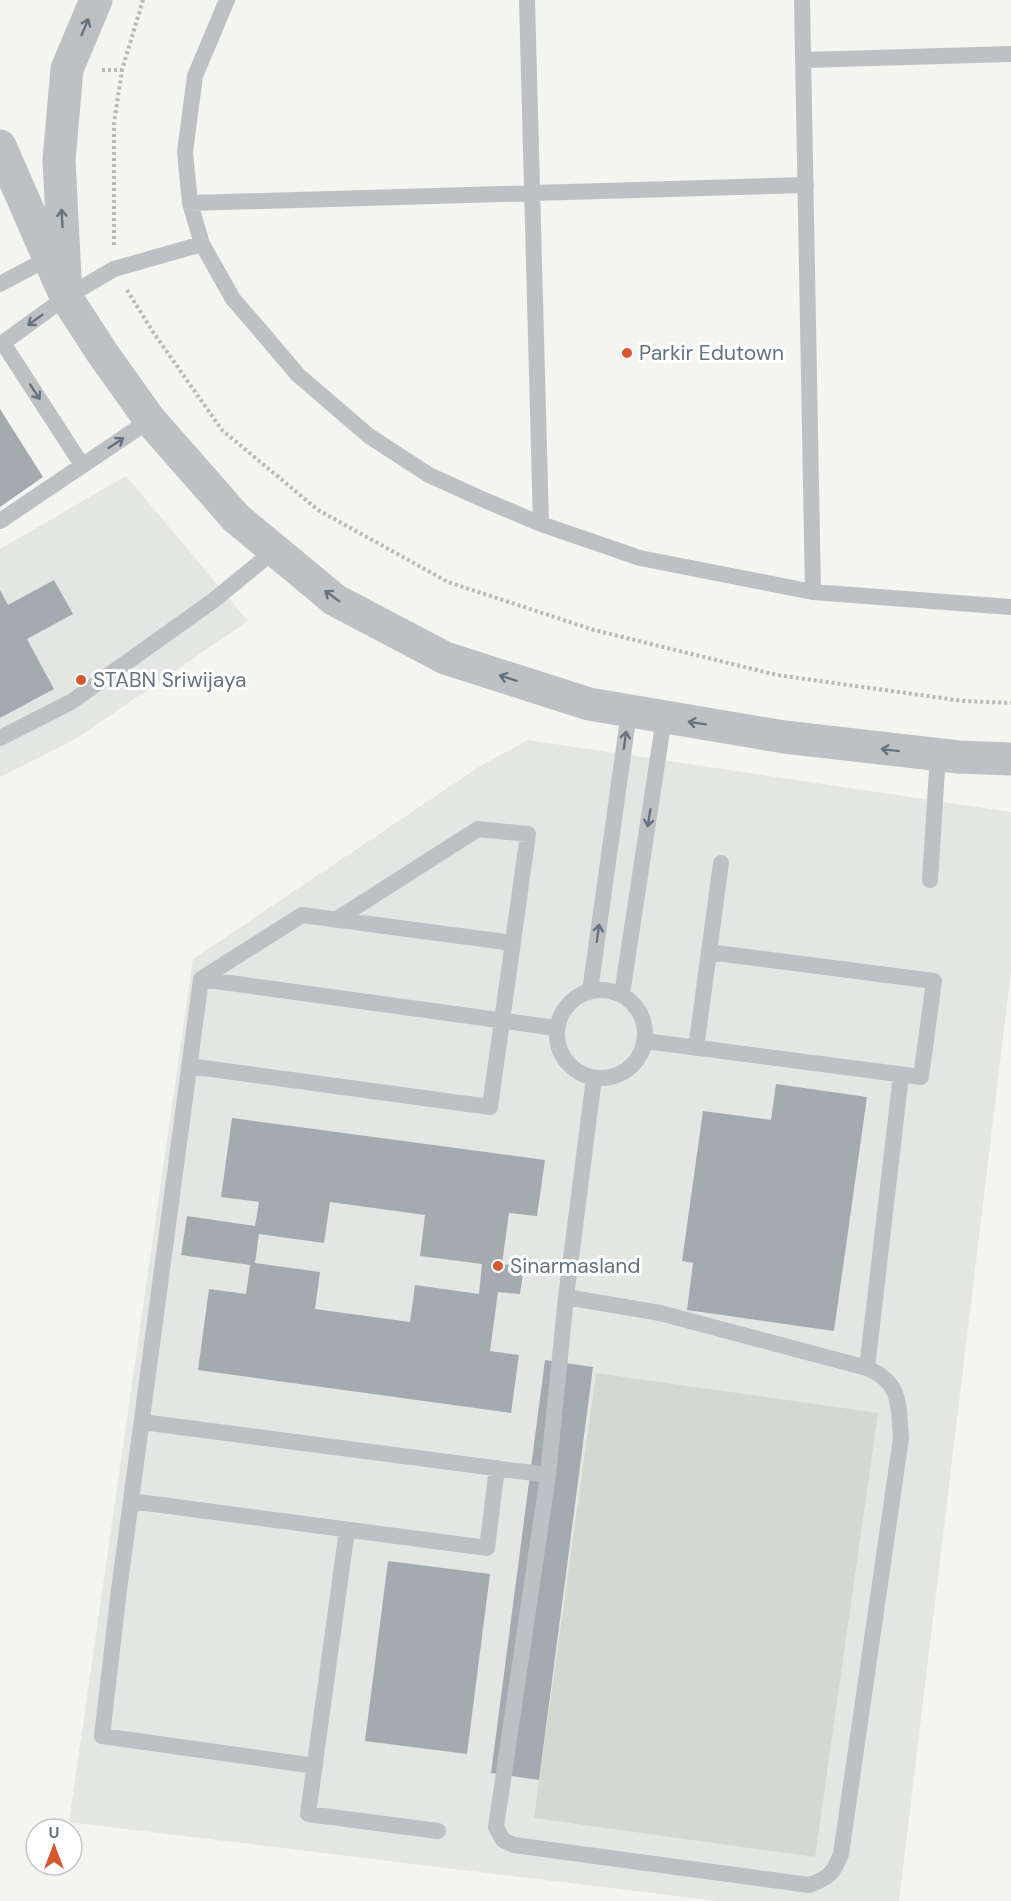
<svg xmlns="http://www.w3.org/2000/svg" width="1011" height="1901" viewBox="0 0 1011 1901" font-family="'DM Sans',sans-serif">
<rect width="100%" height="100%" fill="#f4f4f0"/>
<!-- built -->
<path fill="#e4e6e4" d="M 126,476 L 248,621 L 77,738 L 0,777 L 0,549 Z
M 528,740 L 1011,812 L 1011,971 L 899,1901 L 718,1901 L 69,1822 L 193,959 L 479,767 Z"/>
<!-- green -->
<path fill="#d3d9d0" d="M 596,1373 L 878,1413 L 815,1857 L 534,1818 Z"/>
<!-- building -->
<path fill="#a4abb0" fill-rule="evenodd" d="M 0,409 L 43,477 L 0,507 Z
M 54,580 L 73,614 L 27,639 L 54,689 L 0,718 L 0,590 L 8,605 Z
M 776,1084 L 867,1097 L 834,1331 L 687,1310 L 693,1263 L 682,1261 L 703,1111 L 771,1120 Z
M 232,1118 L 545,1160 L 537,1216 L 509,1213 L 502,1264 L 524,1267 L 520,1294 L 498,1292 L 490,1351 L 519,1355 L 511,1413 L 198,1370 L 209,1289 L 246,1294 L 250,1265 L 181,1255 L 187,1216 L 255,1226 L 259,1202 L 221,1197 ZM 330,1202 L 425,1215 L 420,1256 L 482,1264 L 479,1294 L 415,1285 L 410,1322 L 315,1309 L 320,1272 L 255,1263 L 259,1234 L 324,1243 Z
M 545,1360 L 593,1367 L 539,1780 L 491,1773 Z
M 388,1561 L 490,1574 L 467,1754 L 365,1741 Z"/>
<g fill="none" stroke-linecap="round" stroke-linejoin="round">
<!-- path -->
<path stroke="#b7babc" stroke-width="4" stroke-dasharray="3 3" stroke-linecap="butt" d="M 102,70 L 122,70
M 114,245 L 114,123 L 122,70 L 143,0
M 127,290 L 153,332 L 222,430 L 318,510 L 448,582 L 594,630 L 777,675 L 963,701 L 1011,703"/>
<!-- service -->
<path stroke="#bdc1c4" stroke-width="16" d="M 227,0 L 195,76 L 185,152 L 190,203 L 202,244 L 233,299 L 259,329 L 298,375 L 369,436 L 429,475 L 482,499 L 541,524 L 640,558 L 813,592 L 1011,607
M 527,0 L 541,524
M 802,0 L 813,592
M 804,60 L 1011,54
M 190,203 L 806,185
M 0,284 L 49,258
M 3,343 L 82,465
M 0,345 L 66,297 L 114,269 L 202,244
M 0,521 L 150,420
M 0,738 L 71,702 L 214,600 L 275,550
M 930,880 L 938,755
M 201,979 L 556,1028
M557 1034a44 44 0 1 1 88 0a44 44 0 1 1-88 0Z
M 590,991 L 629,712
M 622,994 L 664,718
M 645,1041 L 921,1077 L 934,981 L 709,952
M 696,1048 L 721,863
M 189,1066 L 490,1107 L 528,834 L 478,829 L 337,919
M 566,1297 L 660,1313 L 867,1368 C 902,1383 898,1404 901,1438 L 841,1854 C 833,1874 829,1878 809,1885 L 514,1845 L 503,1840 L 496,1827 L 548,1475 L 566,1297 L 594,1078
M 867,1368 L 901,1075
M 142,1422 L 548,1475
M 131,1501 L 487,1548 L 497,1468
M 347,1530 L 308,1814 L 438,1831
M 315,1766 L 102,1736 L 119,1590 L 201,979 L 302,915 L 513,943"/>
<!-- minor -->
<path stroke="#bdc1c4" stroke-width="33" d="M 0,146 L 66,297 L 103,354 L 150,420 L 236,518 L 335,600 L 445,658 L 589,704 L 784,737 L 959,757 L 1011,759
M 65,277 L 59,160 L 67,69 L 96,0"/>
</g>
<!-- one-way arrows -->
<defs><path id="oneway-shaft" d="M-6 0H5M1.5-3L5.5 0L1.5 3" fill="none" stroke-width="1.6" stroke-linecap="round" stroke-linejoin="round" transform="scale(1.5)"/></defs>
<g stroke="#65737f">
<use href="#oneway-shaft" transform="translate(85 27) rotate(-67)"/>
<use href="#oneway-shaft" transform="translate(62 218) rotate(-93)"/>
<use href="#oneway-shaft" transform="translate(35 320) rotate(144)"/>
<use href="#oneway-shaft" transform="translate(35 392) rotate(57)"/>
<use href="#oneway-shaft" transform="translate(116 443) rotate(-33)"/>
<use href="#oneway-shaft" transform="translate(332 596) rotate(-144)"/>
<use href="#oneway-shaft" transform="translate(508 678) rotate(-162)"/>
<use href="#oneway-shaft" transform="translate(697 723) rotate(-171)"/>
<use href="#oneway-shaft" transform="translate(625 740) rotate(-82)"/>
<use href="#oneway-shaft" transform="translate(890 750) rotate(-173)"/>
<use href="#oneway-shaft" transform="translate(649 818) rotate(99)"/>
<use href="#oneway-shaft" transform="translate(598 933) rotate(-82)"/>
</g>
<!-- markers -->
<g fill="#d7582e" stroke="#fff" stroke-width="2">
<circle cx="627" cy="353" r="6"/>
<circle cx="81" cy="680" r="6"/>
<circle cx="498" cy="1266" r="6"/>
</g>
<g text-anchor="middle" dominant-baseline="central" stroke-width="6" stroke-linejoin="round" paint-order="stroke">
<!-- poi labels -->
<g font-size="21" fill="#65737f" stroke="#fff" text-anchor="start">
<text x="639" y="353">Parkir Edutown</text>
<text x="93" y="680">STABN Sriwijaya</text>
<text x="510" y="1266">Sinarmasland</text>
</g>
</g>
<!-- north arrow -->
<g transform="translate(54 1847)"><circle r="28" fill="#ffffff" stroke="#c1c7cc" stroke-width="1.5"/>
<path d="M0-4.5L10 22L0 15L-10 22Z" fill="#d7582e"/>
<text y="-9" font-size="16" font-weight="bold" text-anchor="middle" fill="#65737f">U</text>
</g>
</svg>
